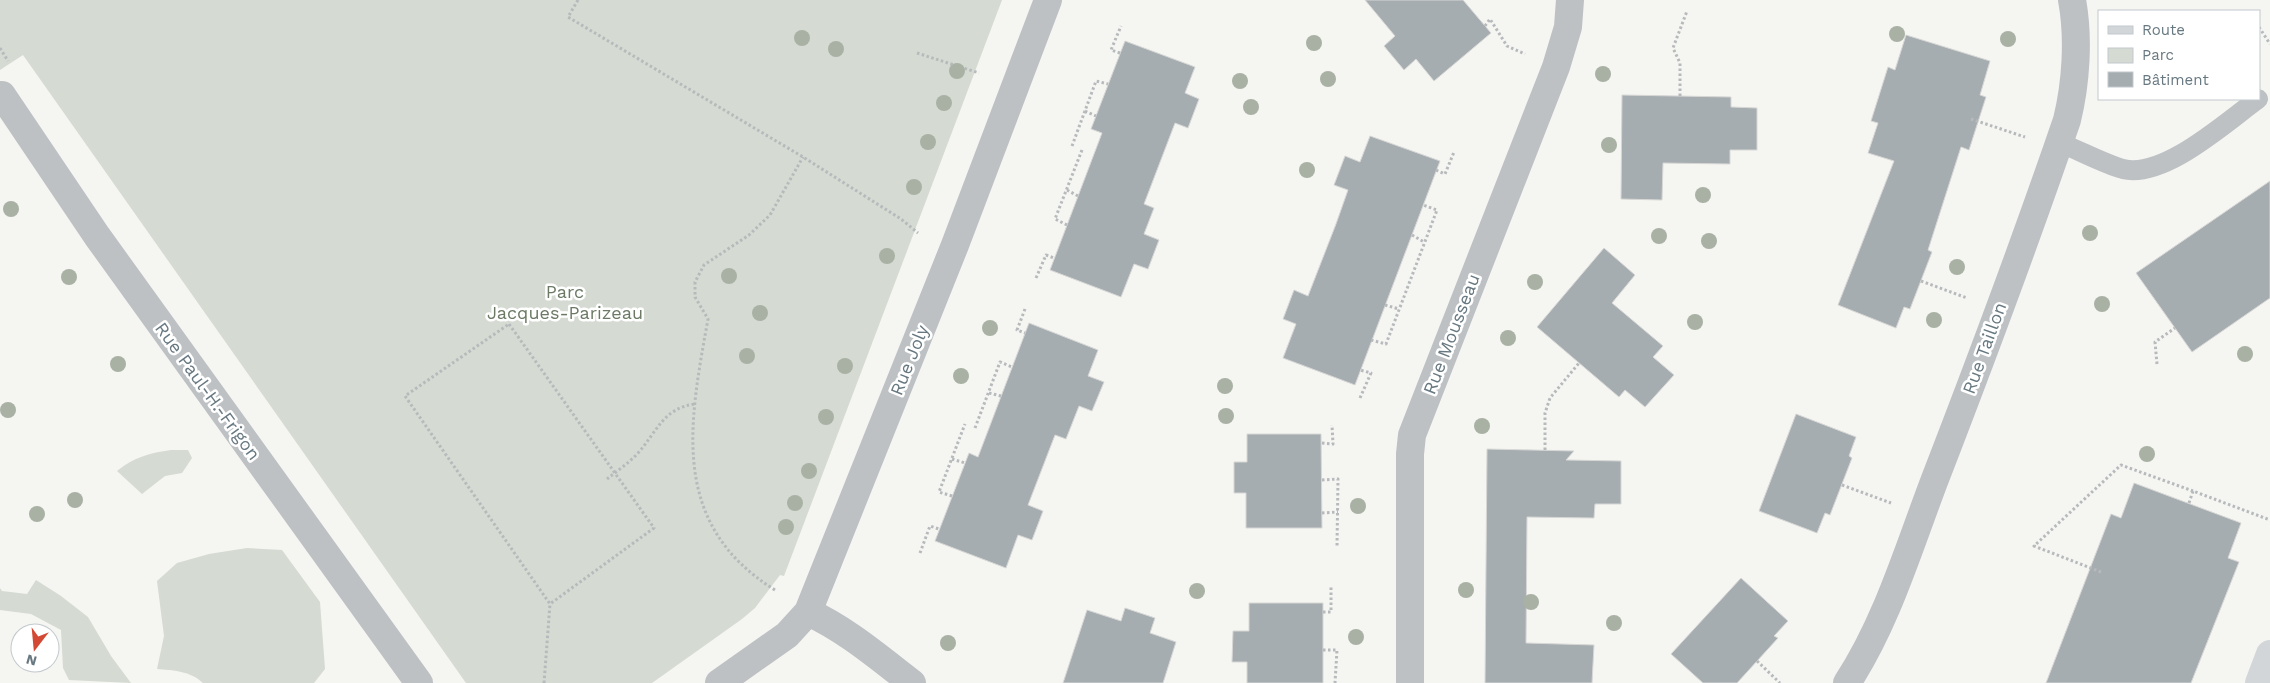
<svg xmlns="http://www.w3.org/2000/svg" width="2270" height="683" viewBox="0 0 2270 683" font-family="'Work Sans',sans-serif">
<rect width="100%" height="100%" fill="#f5f5f2"/>
<!-- green -->
<path fill="#d5dad2" d="M 0,0 L 1002,0 L 784,576 L 780,575 L 755,608 L 742,619 L 652,683 L 466,683 L 23,55 L 0,70 Z
M 171,450 L 188,450 L 192,458 L 182,473 L 165,476 L 142,494 L 117,471 C 134,457 150,453 171,450 Z
M 247,548 L 282,550 L 320,602 L 325,669 L 314,683 L 203,683 C 191,671 172,670 157,669 L 164,636 L 157,581 L 177,563 L 209,554 Z
M 36,580 L 61,596 L 88,617 L 111,656 L 131,683 L 69,680 L 63,668 L 61,630 L 31,614 L 0,610 L 0,588 L 2,591 L 27,594 Z"/>
<!-- building -->
<path fill="#a5adb1" stroke="#d7d7d5" d="M 1365,0 L 1463,0 L 1491,33 L 1434,81 L 1416,59 L 1404,70 L 1384,46 L 1395,36 Z
M 1906,35 L 1990,61 L 1980,95 L 1986,97 L 1969,150 L 1961,147 L 1928,250 L 1932,252 L 1910,309 L 1904,307 L 1896,328 L 1838,305 L 1894,161 L 1868,153 L 1878,123 L 1871,121 L 1888,67 L 1895,70 Z
M 1125,41 L 1195,67 L 1185,93 L 1199,99 L 1188,128 L 1175,123 L 1144,204 L 1154,208 L 1144,234 L 1159,240 L 1148,269 L 1134,264 L 1121,297 L 1050,270 L 1102,133 L 1091,129 Z
M 1622,95 L 1731,97 L 1731,107 L 1757,108 L 1757,150 L 1730,150 L 1730,164 L 1663,163 L 1662,200 L 1621,199 Z
M 1370,136 L 1440,161 L 1355,385 L 1283,358 L 1296,324 L 1283,319 L 1294,290 L 1308,296 L 1336,224 L 1348,190 L 1334,185 L 1345,156 L 1360,162 Z
M 2270,181 L 2270,298 L 2192,352 L 2136,273 Z
M 1604,248 L 1635,275 L 1612,303 L 1663,346 L 1653,357 L 1674,375 L 1645,407 L 1625,390 L 1619,397 L 1537,327 Z
M 1029,323 L 1098,350 L 1088,376 L 1104,382 L 1092,411 L 1079,406 L 1066,439 L 1055,435 L 1028,505 L 1043,511 L 1032,540 L 1018,535 L 1006,568 L 935,541 L 969,453 L 978,457 Z
M 1796,414 L 1856,437 L 1849,456 L 1852,458 L 1830,515 L 1825,513 L 1817,533 L 1759,511 Z
M 1247,434 L 1321,434 L 1322,528 L 1246,528 L 1246,493 L 1234,493 L 1234,462 L 1247,462 Z
M 1487,449 L 1574,451 L 1566,460 L 1621,461 L 1621,504 L 1595,504 L 1594,518 L 1527,517 L 1526,643 L 1594,645 L 1592,683 L 1485,683 Z
M 2134,483 L 2241,523 L 2228,558 L 2239,562 L 2191,683 L 2046,683 L 2111,514 L 2121,518 Z
M 1741,578 L 1788,621 L 1774,636 L 1778,638 L 1737,683 L 1703,683 L 1671,654 Z
M 1249,603 L 1323,603 L 1323,683 L 1247,683 L 1247,662 L 1232,662 L 1233,631 L 1249,631 Z
M 1125,608 L 1155,618 L 1150,633 L 1176,642 L 1163,683 L 1063,683 L 1087,610 L 1121,621 Z"/>
<g fill="none" stroke-linecap="round" stroke-linejoin="round">
<!-- path -->
<path stroke="#b7babc" stroke-width="3" stroke-dasharray="2.5 2.5" stroke-linecap="butt" d="M 578,0 L 568,17 L 803,157 L 901,219 L 918,233
M 1485,26 L 1490,19 L 1507,46 L 1525,54
M 2259,27 L 2270,44
M 0,48 L 8,61
M 917,53 L 979,73
M 1120,53 L 1111,50 L 1121,26
M 1680,96 L 1680,63 L 1673,48 L 1687,11
M 1085,111 L 1096,116
M 1971,119 L 2025,137
M 1072,146 L 1096,81 L 1108,84
M 1436,170 L 1445,174 L 1454,152
M 1067,190 L 1078,196
M 1067,225 L 1055,219 L 1082,150
M 1412,235 L 1424,242
M 1036,278 L 1046,255 L 1054,258
M 1921,281 L 1967,298
M 1385,305 L 1399,309
M 1025,309 L 1017,330 L 1025,333
M 509,324 L 654,528 L 550,604 L 405,396 Z
M 1371,340 L 1386,344 L 1437,210 L 1423,205
M 2157,364 L 2155,342 L 2175,328
M 989,393 L 1001,396
M 1360,398 L 1371,373 L 1360,370
M 975,428 L 1000,362 L 1012,367
M 1322,443 L 1333,444 L 1332,425
M 1545,450 L 1545,413 L 1550,398 L 1579,363
M 952,459 L 965,463
M 607,479 C 617,471 629,463 638,453 C 657,432 663,408 695,404
M 1322,480 L 1338,479 L 1337,546
M 1842,485 L 1891,503
M 952,496 L 939,492 L 965,424
M 2189,503 L 2193,491 L 2270,520
M 1322,513 L 1338,512
M 920,553 L 930,526 L 939,529
M 2101,572 L 2034,546 L 2121,465 L 2193,491
M 775,590 C 669,524 689,424 708,319 L 695,297 L 695,282 L 704,265 L 749,235 L 770,215 L 803,157
M 1323,612 L 1331,612 L 1331,587
M 1323,650 L 1337,650 L 1335,683
M 1757,661 L 1780,683
M 544,683 L 550,604"/>
<!-- service -->
<path stroke="#bdc1c4" stroke-width="20" d="M 2060,143 C 2081,151 2102,163 2123,169 C 2164,179 2226,122 2258,99"/>
<!-- minor -->
<path stroke="#bdc1c4" stroke-width="28" d="M 2,95 L 97,236 L 419,683
M 808,612 C 847,630 878,657 912,683
M 719,683 L 787,635 L 808,612 L 955,245 L 1048,0
M 1410,683 L 1410,454 L 1412,435 L 1556,67 L 1568,27 L 1570,0
M 1847,683 C 1887,622 1909,547 1935,479 C 1981,360 2026,240 2067,120 C 2076,83 2079,38 2072,0"/>
<!-- secondary -->
<path stroke="#d2d6d9" stroke-width="28" d="M 2259,683 L 2270,654"/>
</g>
<!-- trees -->
<g fill="#a9b1a4">
<circle cx="1897" cy="34" r="8"/>
<circle cx="802" cy="38" r="8"/>
<circle cx="2008" cy="39" r="8"/>
<circle cx="1314" cy="43" r="8"/>
<circle cx="836" cy="49" r="8"/>
<circle cx="957" cy="71" r="8"/>
<circle cx="1603" cy="74" r="8"/>
<circle cx="1328" cy="79" r="8"/>
<circle cx="1240" cy="81" r="8"/>
<circle cx="944" cy="103" r="8"/>
<circle cx="1251" cy="107" r="8"/>
<circle cx="928" cy="142" r="8"/>
<circle cx="1609" cy="145" r="8"/>
<circle cx="1307" cy="170" r="8"/>
<circle cx="914" cy="187" r="8"/>
<circle cx="1703" cy="195" r="8"/>
<circle cx="11" cy="209" r="8"/>
<circle cx="2090" cy="233" r="8"/>
<circle cx="1659" cy="236" r="8"/>
<circle cx="1709" cy="241" r="8"/>
<circle cx="887" cy="256" r="8"/>
<circle cx="1957" cy="267" r="8"/>
<circle cx="729" cy="276" r="8"/>
<circle cx="69" cy="277" r="8"/>
<circle cx="1535" cy="282" r="8"/>
<circle cx="2102" cy="304" r="8"/>
<circle cx="760" cy="313" r="8"/>
<circle cx="1934" cy="320" r="8"/>
<circle cx="1695" cy="322" r="8"/>
<circle cx="990" cy="328" r="8"/>
<circle cx="1508" cy="338" r="8"/>
<circle cx="2245" cy="354" r="8"/>
<circle cx="747" cy="356" r="8"/>
<circle cx="118" cy="364" r="8"/>
<circle cx="845" cy="366" r="8"/>
<circle cx="961" cy="376" r="8"/>
<circle cx="1225" cy="386" r="8"/>
<circle cx="8" cy="410" r="8"/>
<circle cx="1226" cy="416" r="8"/>
<circle cx="826" cy="417" r="8"/>
<circle cx="1482" cy="426" r="8"/>
<circle cx="2147" cy="454" r="8"/>
<circle cx="809" cy="471" r="8"/>
<circle cx="75" cy="500" r="8"/>
<circle cx="795" cy="503" r="8"/>
<circle cx="1358" cy="506" r="8"/>
<circle cx="37" cy="514" r="8"/>
<circle cx="786" cy="527" r="8"/>
<circle cx="1466" cy="590" r="8"/>
<circle cx="1197" cy="591" r="8"/>
<circle cx="1531" cy="602" r="8"/>
<circle cx="1614" cy="623" r="8"/>
<circle cx="1356" cy="637" r="8"/>
<circle cx="948" cy="643" r="8"/>
</g>
<g text-anchor="middle" dominant-baseline="central" stroke-width="5" stroke-linejoin="round" paint-order="stroke">
<!-- park labels -->
<g font-size="18" fill="#6b7965" stroke="#fff">
<text x="565" y="291">Parc<tspan x="565" dy="21">Jacques-Parizeau</tspan></text>
</g>
<!-- street labels -->
<g font-size="18" fill="#677881" stroke="#fff">
<text transform="translate(1451 334) rotate(-69)">Rue Mousseau</text>
<text transform="translate(1984 348) rotate(-70)">Rue Taillon</text>
<text transform="translate(909 360) rotate(-68)">Rue Joly</text>
<text transform="translate(208 391) rotate(54)">Rue Paul-H.-Frigon</text>
</g>
</g>
<!-- legend -->
<rect x="2098" y="10" width="162" height="90" fill="#ffffff" stroke="#c2c9cd"/>
<rect x="2108" y="26" width="25" height="8" fill="#d2d6d9" stroke="#c2c9cd"/>
<text x="2142" y="35" font-size="15" fill="#677881">Route</text>
<rect x="2108" y="48" width="25" height="15" fill="#d5dad2" stroke="#c2c9cd"/>
<text x="2142" y="60" font-size="15" fill="#677881">Parc</text>
<rect x="2108" y="72" width="25" height="15" fill="#a5adb1" stroke="#c2c9cd"/>
<text x="2142" y="85" font-size="15" fill="#677881">Bâtiment</text>
<!-- north arrow -->
<g transform="translate(35 648) rotate(196)"><circle r="24" fill="#ffffff" stroke="#c2c9cd"/>
<path d="M0-4L9 19L0 12L-9 19Z" fill="#d44933"/>
<text y="-8" font-size="14" font-weight="bold" text-anchor="middle" fill="#677881">N</text>
</g>
</svg>
